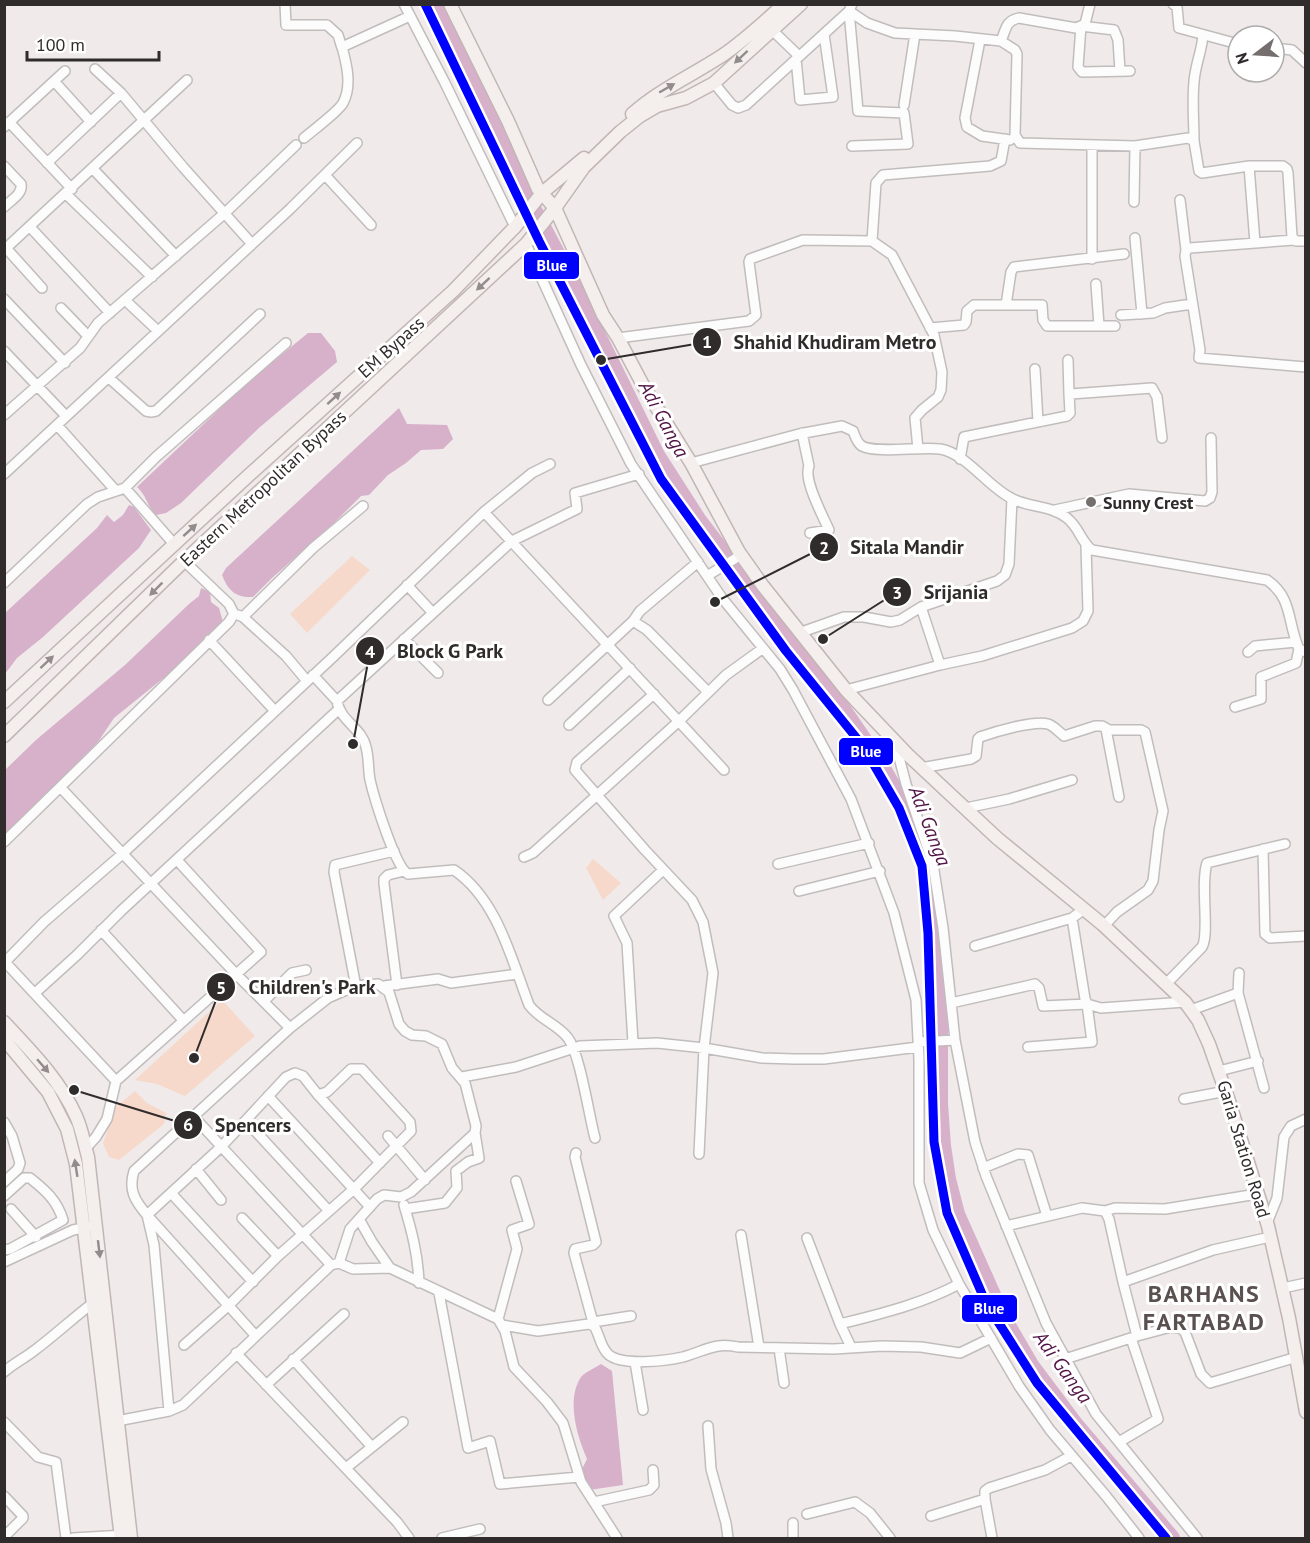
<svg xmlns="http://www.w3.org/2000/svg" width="1310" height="1543" viewBox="0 0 1310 1543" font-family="'PT Sans',sans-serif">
<rect width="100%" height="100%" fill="#f0eaea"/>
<!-- green -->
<path fill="#f6d9ca" d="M 352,556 L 370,570 L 307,633 L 290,614 Z
M 593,859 L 621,883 L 603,900 L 586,868 Z
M 222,1000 L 255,1036 L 185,1096 L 157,1084 L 135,1080 Z
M 135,1091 L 147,1103 L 166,1113 L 164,1124 L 119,1160 L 109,1157 L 103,1143 L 116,1107 Z"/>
<!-- water -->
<path fill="#d7b0ca" d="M 308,333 L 321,333 L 335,351 L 337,362 L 260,427 L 181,503 L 166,513 L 156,515 C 147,506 147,496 137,487 L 247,383 Z
M 399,408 L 407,424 L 447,425 L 453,439 L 443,449 L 421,450 L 406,463 L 388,475 L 369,495 L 361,496 L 333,524 L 272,578 L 253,597 C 235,598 228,590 222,575 L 226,568 Z
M 129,505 L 134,507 L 151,530 L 139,548 L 43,637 L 17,658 L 5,674 L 5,613 L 97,528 L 107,515 L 114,522 L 123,515 Z
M 201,588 L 210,592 L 211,602 L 219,608 L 223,622 L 182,663 L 114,718 L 98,742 L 60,780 L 37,807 L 5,836 L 5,770 L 36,740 L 125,665 L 189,604 L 199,596 Z
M 601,1364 L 612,1371 L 623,1485 L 589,1490 L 581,1471 L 587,1459 C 577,1436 566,1400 581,1377 C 585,1372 595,1368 601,1364 Z"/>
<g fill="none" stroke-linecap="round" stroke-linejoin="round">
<!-- river -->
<path stroke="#d7b0ca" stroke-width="16" d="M 437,4 L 523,189 L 568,274 L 657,455 L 698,519 L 841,706 L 880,763 L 907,811 L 926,865 L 935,908 L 940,986 L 940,1104 L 943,1146 L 948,1179 L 957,1214 L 1002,1315 L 1031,1365 L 1076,1425 L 1172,1538"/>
<!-- minor casing -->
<g stroke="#c2bdbd" stroke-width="12">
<path id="minor" d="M 285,4 L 286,25 L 327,25 L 338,35 L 342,48
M 404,4 L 445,83 L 515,227
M 1173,4 L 1177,7 L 1179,28 L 1238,44
M 849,11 L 867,23 L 895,33 L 955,36 L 1001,41 C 1006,30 1005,21 1019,18 L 1076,28 L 1085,24 L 1090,4
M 849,11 L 858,111 L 904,113 L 908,144 L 852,146
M 771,29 L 799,56
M 980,40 L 965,118 L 967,127 L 982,136 L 1010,140
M 1001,41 L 1015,50 L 1017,54 L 1015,135 L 1020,143 L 1135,146 L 1188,138 L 1194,141 L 1199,171 L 1202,173 L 1249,166 L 1283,166 L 1287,169 L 1288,173 L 1292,237 L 1296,241 L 1306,241
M 1274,48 L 1292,50 L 1306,63
M 796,59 L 800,100 L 833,97 L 824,34
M 95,69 L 121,93 L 183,167 L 252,244
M 1120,71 L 1118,40 L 1114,30 L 1081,26 L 1078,67 L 1082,72 L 1130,71
M 54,81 L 91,122
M 714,83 L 732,105 L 738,108 L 746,105 L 849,11 L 852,4
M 904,105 L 915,34
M 9,122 L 72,189
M 4,127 L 65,71
M 304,138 C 312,131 339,111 343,103 C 352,86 347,65 342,47 L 410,16
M 1194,141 C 1194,121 1192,101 1194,82 C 1195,65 1202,51 1203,35
M 47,163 L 121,93
M 4,166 L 21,184 C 23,194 11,200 4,207
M 1249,166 L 1255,243
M 93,169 L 176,256
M 325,175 L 371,225
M 66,194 L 152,277
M 1180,200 L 1186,250
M 1134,202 L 1135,146
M 30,227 L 110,313
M 1135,238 L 1142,314
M 1294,240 L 1190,248 L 1186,250 L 1185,256 L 1200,350 L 1199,358 L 1306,367
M 872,241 L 876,183 L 883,175 L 990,166 L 1001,161 L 1005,139
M 526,244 L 581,365 L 631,464 L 722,598 L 780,669 L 793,690 L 851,799 L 894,913 L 916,1000 L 919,1059 L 919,1183 L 933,1230 L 959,1284 L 1019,1386 L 1050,1430 L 1106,1496 L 1139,1538
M 6,248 L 42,288
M 4,250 L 187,80
M 1092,259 L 1092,146
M 1096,284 L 1099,326
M 4,299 L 65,363
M 125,300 L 158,331
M 1006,305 L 1011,272 L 1014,267 L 1124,254
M 61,308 L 88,336
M 1121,315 L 1153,313 L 1165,308 L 1192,304
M 930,328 L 964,325 L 966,322 L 967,311 L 974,305 L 1042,305 L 1043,320 L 1047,326 L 1115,326
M 618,338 L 749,321 L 756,315 L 749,262 L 750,259 L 803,240 L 872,241 L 892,255 L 934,335 L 942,372 L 941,390 L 938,397 L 922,410 L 915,418 L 918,449
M 4,351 L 66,416
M 1068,360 L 1069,394
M 1035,369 L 1038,422
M 109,378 L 146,411 L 151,412 L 156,411 L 260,314
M 4,415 L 80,348 L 98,323 L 225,213 L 296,145
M 57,425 L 116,491
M 802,433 L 809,466 C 803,480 823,516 829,530 L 810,533
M 960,459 L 964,437 L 1067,416 L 1070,413 L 1069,394 L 1071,394 L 1152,388 L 1157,397 L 1162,438
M 691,463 L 799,434 L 842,426 L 853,431 C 855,436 857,443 862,446 C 876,454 923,446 940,449 C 966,453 988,487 1011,498 C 1029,508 1051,505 1067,518 C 1079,527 1081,542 1092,550 L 1267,580 C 1293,598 1287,622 1299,649 L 1306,652
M 4,474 L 290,209 L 357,143
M 1055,510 L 1129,494 L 1205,501 L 1210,498 L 1212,492 L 1211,438
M 484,512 L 532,473 L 550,464
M 174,544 L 125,488 L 156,457 L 286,343
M 707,576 L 741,555
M 4,583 L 87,504 L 98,497 L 125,488
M 407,585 L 433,613 L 512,541 L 577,509 L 575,493 L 639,474
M 433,613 L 337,701 C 340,721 362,728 366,747 C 369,758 368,769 370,780 C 374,797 395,867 408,874 L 454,870 C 497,899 511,958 529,1005 C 539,1019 557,1024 568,1038 C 580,1054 589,1116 595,1138
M 238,615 L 243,617 L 286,656 L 307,681
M 243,617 L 313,548 L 363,506
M 633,621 L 640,611 L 698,562
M 799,633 L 844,617 L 864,617 L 891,622 L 900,620 L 921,607
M 404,639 L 438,673
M 209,640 L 275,711
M 1248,652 L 1255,646 L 1296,642
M 940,665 L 921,607 L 997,581 L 1005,575 L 1009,564 L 1012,499
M 313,675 L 337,701
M 846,690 L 940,665 L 982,656 L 1072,628 L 1083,621 L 1088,611 L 1086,546
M 654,694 L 577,762 L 575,770 L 645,850 L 692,900 L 703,922 L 713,973 L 704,1048 L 699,1154
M 548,700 L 633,621 L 647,630 L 708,692
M 1235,707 L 1261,699 L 1261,677 L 1296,663 L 1299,649
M 569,725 L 630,668
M 1106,729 L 1119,797
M 895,742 L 906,784 L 933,864 L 943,928 L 955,1040 L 975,1142 L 986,1176 L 1046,1323 L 1096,1414 L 1197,1538
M 921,768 L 971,759 L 976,756 L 978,739 L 980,737 C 994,732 1034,720 1048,724 C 1054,726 1059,732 1064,736 L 1095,726 L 1102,726 L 1109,730 L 1141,730 L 1145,732 L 1163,811 L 1159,830 L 1153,881 L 1148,890 L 1117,912 L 1104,926
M 61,788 L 235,973 L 290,1028
M 966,808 L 1009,799 L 1072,780
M 4,842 L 229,622 L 234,614 L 229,604 L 184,561
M 1263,849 L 1265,934 L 1270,938 L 1306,936
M 524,857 L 533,853 L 679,721 L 726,675 L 762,649
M 778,864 L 869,843
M 799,891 L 880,871
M 1072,918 L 1085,999 L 1087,1004 L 1101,1008 L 1185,1002
M 101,930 L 183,1020
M 975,946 L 1072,918 L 1083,910
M 5,962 L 116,1081
M 4,963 L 44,922 L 120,856 L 333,657 L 484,512 L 724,770
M 1166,984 L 1202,947 C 1210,934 1200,884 1207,863 L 1285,844
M 397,985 L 384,884 L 384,879 L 388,875 L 404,871
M 384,986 L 438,979 L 451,983 L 517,974
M 356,987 L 334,872 L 335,865 L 394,851
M 35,993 L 77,955 L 121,911 L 338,710
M 1238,993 L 1239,973
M 264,1001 L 292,973 L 306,970
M 951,1003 L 1035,984 L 1039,988 L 1043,1006 L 1087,1004 L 1092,1042 L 1028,1047
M 1191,1010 L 1238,993 L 1264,1088
M 918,1042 L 955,1040
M 633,1043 L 627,943 L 614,916 L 663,870
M 1219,1071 L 1258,1061
M 462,1077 L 516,1067 L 580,1046 L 657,1043 L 704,1048 L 762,1058 L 794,1059 L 824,1059 L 918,1047
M 268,1096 L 370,1207
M 1184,1099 L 1226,1091
M 194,1117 L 331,1265
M 246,1121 L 329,1211
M 4,1122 L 12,1136 L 20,1163 L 18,1169 L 4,1182
M 388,1136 L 425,1180
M 86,1148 L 96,1137 L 107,1119 L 116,1081 L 261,952 L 177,860
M 576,1153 L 575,1157 L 596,1242 L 593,1245 L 575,1249 L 574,1253 L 594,1326 C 600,1335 600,1347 609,1355 C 623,1366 666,1361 683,1357 C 705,1351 714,1342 738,1347 L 834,1349 L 882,1346 L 921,1347 L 960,1353 L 991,1338
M 983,1168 L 1018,1154 L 1028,1155 L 1047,1216
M 196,1169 L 221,1200
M 171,1193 L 253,1282
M 4,1196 L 24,1178 L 30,1178 C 45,1190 57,1200 63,1220 L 10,1249 L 4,1250
M 404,1205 C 412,1232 418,1255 419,1283
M 11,1209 L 36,1237
M 405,1209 L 445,1203 L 457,1188 L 456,1171 L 468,1162 L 479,1158 L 475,1133
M 1105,1211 L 1115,1208 L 1165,1209 L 1257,1194
M 242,1218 L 278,1256
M 359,1219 L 372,1242 L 390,1268 L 498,1319 L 505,1331 L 514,1367 L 547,1402 L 563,1423 L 581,1482 L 617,1538
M 1267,1223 L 1277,1198 L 1284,1137 L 1291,1126 L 1306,1119
M 1006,1226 L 1082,1208 L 1105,1211 L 1109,1219 L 1123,1282 L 1213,1250 L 1270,1237
M 741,1235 L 759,1347
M 807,1238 L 840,1324 L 851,1347
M 4,1262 L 73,1230 L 88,1227
M 339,1263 L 350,1229 L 377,1199 L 384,1195 L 401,1197 L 411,1192 L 475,1133 L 476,1126 L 465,1083 L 452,1068 L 442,1044 L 426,1036 L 412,1035 L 405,1031 L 399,1024 L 389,992 L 378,984 L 364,985 L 344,991 L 328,998 L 290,1028 L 134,1171 C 128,1190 135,1201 147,1215 L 221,1147 L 286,1077 L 295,1073 L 303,1076 L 318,1095 L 380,1163
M 1123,1282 L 1137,1336
M 1283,1288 L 1306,1283
M 439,1293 L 468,1448 L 490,1441 L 500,1484 L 579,1477
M 498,1319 L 517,1249 L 512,1230 L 529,1224 L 516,1181
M 593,1322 L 631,1316
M 840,1324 C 880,1314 922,1304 959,1284
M 502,1325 L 538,1331 L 589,1324 L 594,1326
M 184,1345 L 228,1306 L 278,1256 L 354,1189 L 411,1131 L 410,1122 L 362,1069 L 351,1069 L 327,1092 L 318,1095
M 779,1348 L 784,1383
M 236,1353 L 397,1522 L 409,1538
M 293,1359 L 372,1447 L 346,1468
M 1065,1359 L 1137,1336 L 1171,1327 L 1180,1328 L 1185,1332 L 1201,1374 L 1210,1383 L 1297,1357
M 635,1362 L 643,1410
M 4,1372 C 14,1363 25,1358 35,1350 C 55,1335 73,1318 93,1303
M 266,1385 L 344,1314
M 169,1411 L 154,1245 L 147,1215 L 255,1335
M 117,1421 L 169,1411 L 183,1405 L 331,1265 L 339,1263 L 353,1269 L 390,1268
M 4,1422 L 38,1457 L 56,1462 L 66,1538
M 708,1426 L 711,1469 L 726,1523 L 728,1538
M 1119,1442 L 1158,1419 L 1131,1338
M 372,1447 L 403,1422
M 4,1496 L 23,1516 L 23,1518 L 4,1537
M 985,1499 L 992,1538
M 594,1502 L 649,1490 L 654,1485 L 653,1470
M 807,1514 L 855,1502 L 870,1513 L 890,1538
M 931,1516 L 985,1499 L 985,1491 L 989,1488 L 1045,1470 L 1071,1456
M 793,1523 L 793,1538
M 73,1538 L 125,1535
M 442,1538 L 480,1529"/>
</g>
<!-- major casing -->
<g stroke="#c2b6b4" stroke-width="15">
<path id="major" d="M 450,4 L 508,121 L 538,189 L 555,208 L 603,315 L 618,338 L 644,387 L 691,463 L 739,552 L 763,586 L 846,690 L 907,754 L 997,838 L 1102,924 L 1185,1002 L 1198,1020 L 1209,1044 L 1228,1098 L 1268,1226 L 1289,1318 L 1306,1412
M 632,114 C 660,89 693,75 723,55 C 745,40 764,22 784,4
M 4,702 L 248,476 L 453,291 L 515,227 L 542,193 L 584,158
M 4,736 L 184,561 L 526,244 L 555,208 L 584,167 L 620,132 L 640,116 L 657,106 L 686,98 L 714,83 L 801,4
M 4,1022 C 31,1051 60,1080 76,1116 C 82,1129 84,1143 88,1157 L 131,1538
M 4,1039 L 48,1092 L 67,1129 L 76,1164 L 121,1538"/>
</g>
<!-- minor -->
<use href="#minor" stroke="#fdfcfc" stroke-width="9"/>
<!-- major -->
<use href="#major" stroke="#f4eeed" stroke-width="12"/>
<!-- metro-1 casing -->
<g stroke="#fff" stroke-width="14">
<path id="metro-1" d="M 425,4 L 539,241 L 661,479 L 786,651 L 863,746 L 899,808 L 922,866 L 928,933 L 934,1142 L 947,1213 L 986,1303 L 1037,1383 L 1166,1538"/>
</g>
<!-- metro-1 -->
<use href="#metro-1" stroke="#00f" stroke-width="9"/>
</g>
<!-- one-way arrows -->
<defs><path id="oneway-solid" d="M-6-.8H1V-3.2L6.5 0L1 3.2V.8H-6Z" transform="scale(1.5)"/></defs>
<g fill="#928d8c">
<use href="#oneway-solid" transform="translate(741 57) rotate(137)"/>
<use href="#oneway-solid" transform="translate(667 88) rotate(-30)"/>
<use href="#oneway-solid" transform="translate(483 284) rotate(137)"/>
<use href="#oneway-solid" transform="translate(334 398) rotate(-42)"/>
<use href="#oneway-solid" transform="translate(190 530) rotate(-42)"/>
<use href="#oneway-solid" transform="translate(156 589) rotate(135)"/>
<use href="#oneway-solid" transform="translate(47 662) rotate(-43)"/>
<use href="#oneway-solid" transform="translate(43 1066) rotate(49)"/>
<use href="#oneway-solid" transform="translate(76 1168) rotate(-99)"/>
<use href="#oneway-solid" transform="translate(99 1249) rotate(83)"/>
</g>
<!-- markers -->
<circle fill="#746e6e" stroke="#fff" stroke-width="2" cx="1091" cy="502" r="6"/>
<g text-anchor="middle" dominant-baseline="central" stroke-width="6" stroke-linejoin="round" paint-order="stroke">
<!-- street labels -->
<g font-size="18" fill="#312c2c" stroke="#fff">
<text transform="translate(391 347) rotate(-42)">EM Bypass</text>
<text transform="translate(263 488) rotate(-43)">Eastern Metropolitan Bypass</text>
<text transform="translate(1244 1149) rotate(73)">Garia Station Road</text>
</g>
<!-- poi labels -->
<g font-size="18" font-weight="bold" fill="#312c2c" stroke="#fff" text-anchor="start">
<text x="1103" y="502">Sunny Crest</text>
</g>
<!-- water labels -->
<g font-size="20" font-style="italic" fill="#521445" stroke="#fff">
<text transform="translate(664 419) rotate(62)">Adi Ganga</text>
<text transform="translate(930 826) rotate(69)">Adi Ganga</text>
<text transform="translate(1063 1367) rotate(54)">Adi Ganga</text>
</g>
<!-- district labels -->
<g font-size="24" font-weight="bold" letter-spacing="1.5" fill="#5a5050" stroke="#fff">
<text x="1204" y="1293">BARHANS<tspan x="1204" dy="28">FARTABAD</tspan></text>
</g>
</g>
<!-- callouts -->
<path fill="none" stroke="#312c2c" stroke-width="2" d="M601 360L707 342M715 602L824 547M823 639L897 592M353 744L370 651M194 1058L221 987M74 1090L188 1125"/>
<g fill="#312c2c" stroke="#fff" stroke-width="2">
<circle cx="601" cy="360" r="6"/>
<circle cx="715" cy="602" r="6"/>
<circle cx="823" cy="639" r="6"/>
<circle cx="353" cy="744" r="6"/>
<circle cx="194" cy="1058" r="6"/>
<circle cx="74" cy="1090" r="6"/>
<circle cx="707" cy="342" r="15"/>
<circle cx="824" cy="547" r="15"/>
<circle cx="897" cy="592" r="15"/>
<circle cx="370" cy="651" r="15"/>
<circle cx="221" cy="987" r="15"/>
<circle cx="188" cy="1125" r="15"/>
</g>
<g font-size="18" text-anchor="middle" font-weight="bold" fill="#fff">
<text x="707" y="348">1</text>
<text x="824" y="554">2</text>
<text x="897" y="599">3</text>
<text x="370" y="658">4</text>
<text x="221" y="994">5</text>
<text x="188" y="1131">6</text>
</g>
<g font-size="20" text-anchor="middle" font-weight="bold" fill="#312c2c" stroke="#fff" stroke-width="6" stroke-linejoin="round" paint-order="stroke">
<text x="835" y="349">Shahid Khudiram Metro</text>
<text x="907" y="554">Sitala Mandir</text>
<text x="956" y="599">Srijania</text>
<text x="450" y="658">Block G Park</text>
<text x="312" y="994">Children's Park</text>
<text x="253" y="1132">Spencers</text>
</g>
<g stroke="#fff" stroke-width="2">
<rect x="523" y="251" width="57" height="29" rx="6" fill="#00f"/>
<rect x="838" y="737" width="56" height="29" rx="6" fill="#00f"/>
<rect x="961" y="1294" width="57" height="29" rx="6" fill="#00f"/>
</g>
<g font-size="16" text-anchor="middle" font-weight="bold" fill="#fff">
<text x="552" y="271">Blue</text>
<text x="866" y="757">Blue</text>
<text x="989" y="1314">Blue</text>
</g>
<!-- border -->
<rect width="1310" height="1543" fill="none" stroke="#312c2c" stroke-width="12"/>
<!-- north arrow -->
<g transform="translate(1256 54) rotate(253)"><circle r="28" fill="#ffffff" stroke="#adabab" stroke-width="1.5"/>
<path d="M0-4.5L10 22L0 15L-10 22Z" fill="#746e6e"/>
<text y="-9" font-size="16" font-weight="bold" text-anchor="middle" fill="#312c2c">N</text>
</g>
<!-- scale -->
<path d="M27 51v9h132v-9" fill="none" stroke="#312c2c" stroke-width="3"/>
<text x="36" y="51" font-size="18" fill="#312c2c" stroke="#ffffff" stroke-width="4.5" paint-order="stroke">100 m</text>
</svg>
